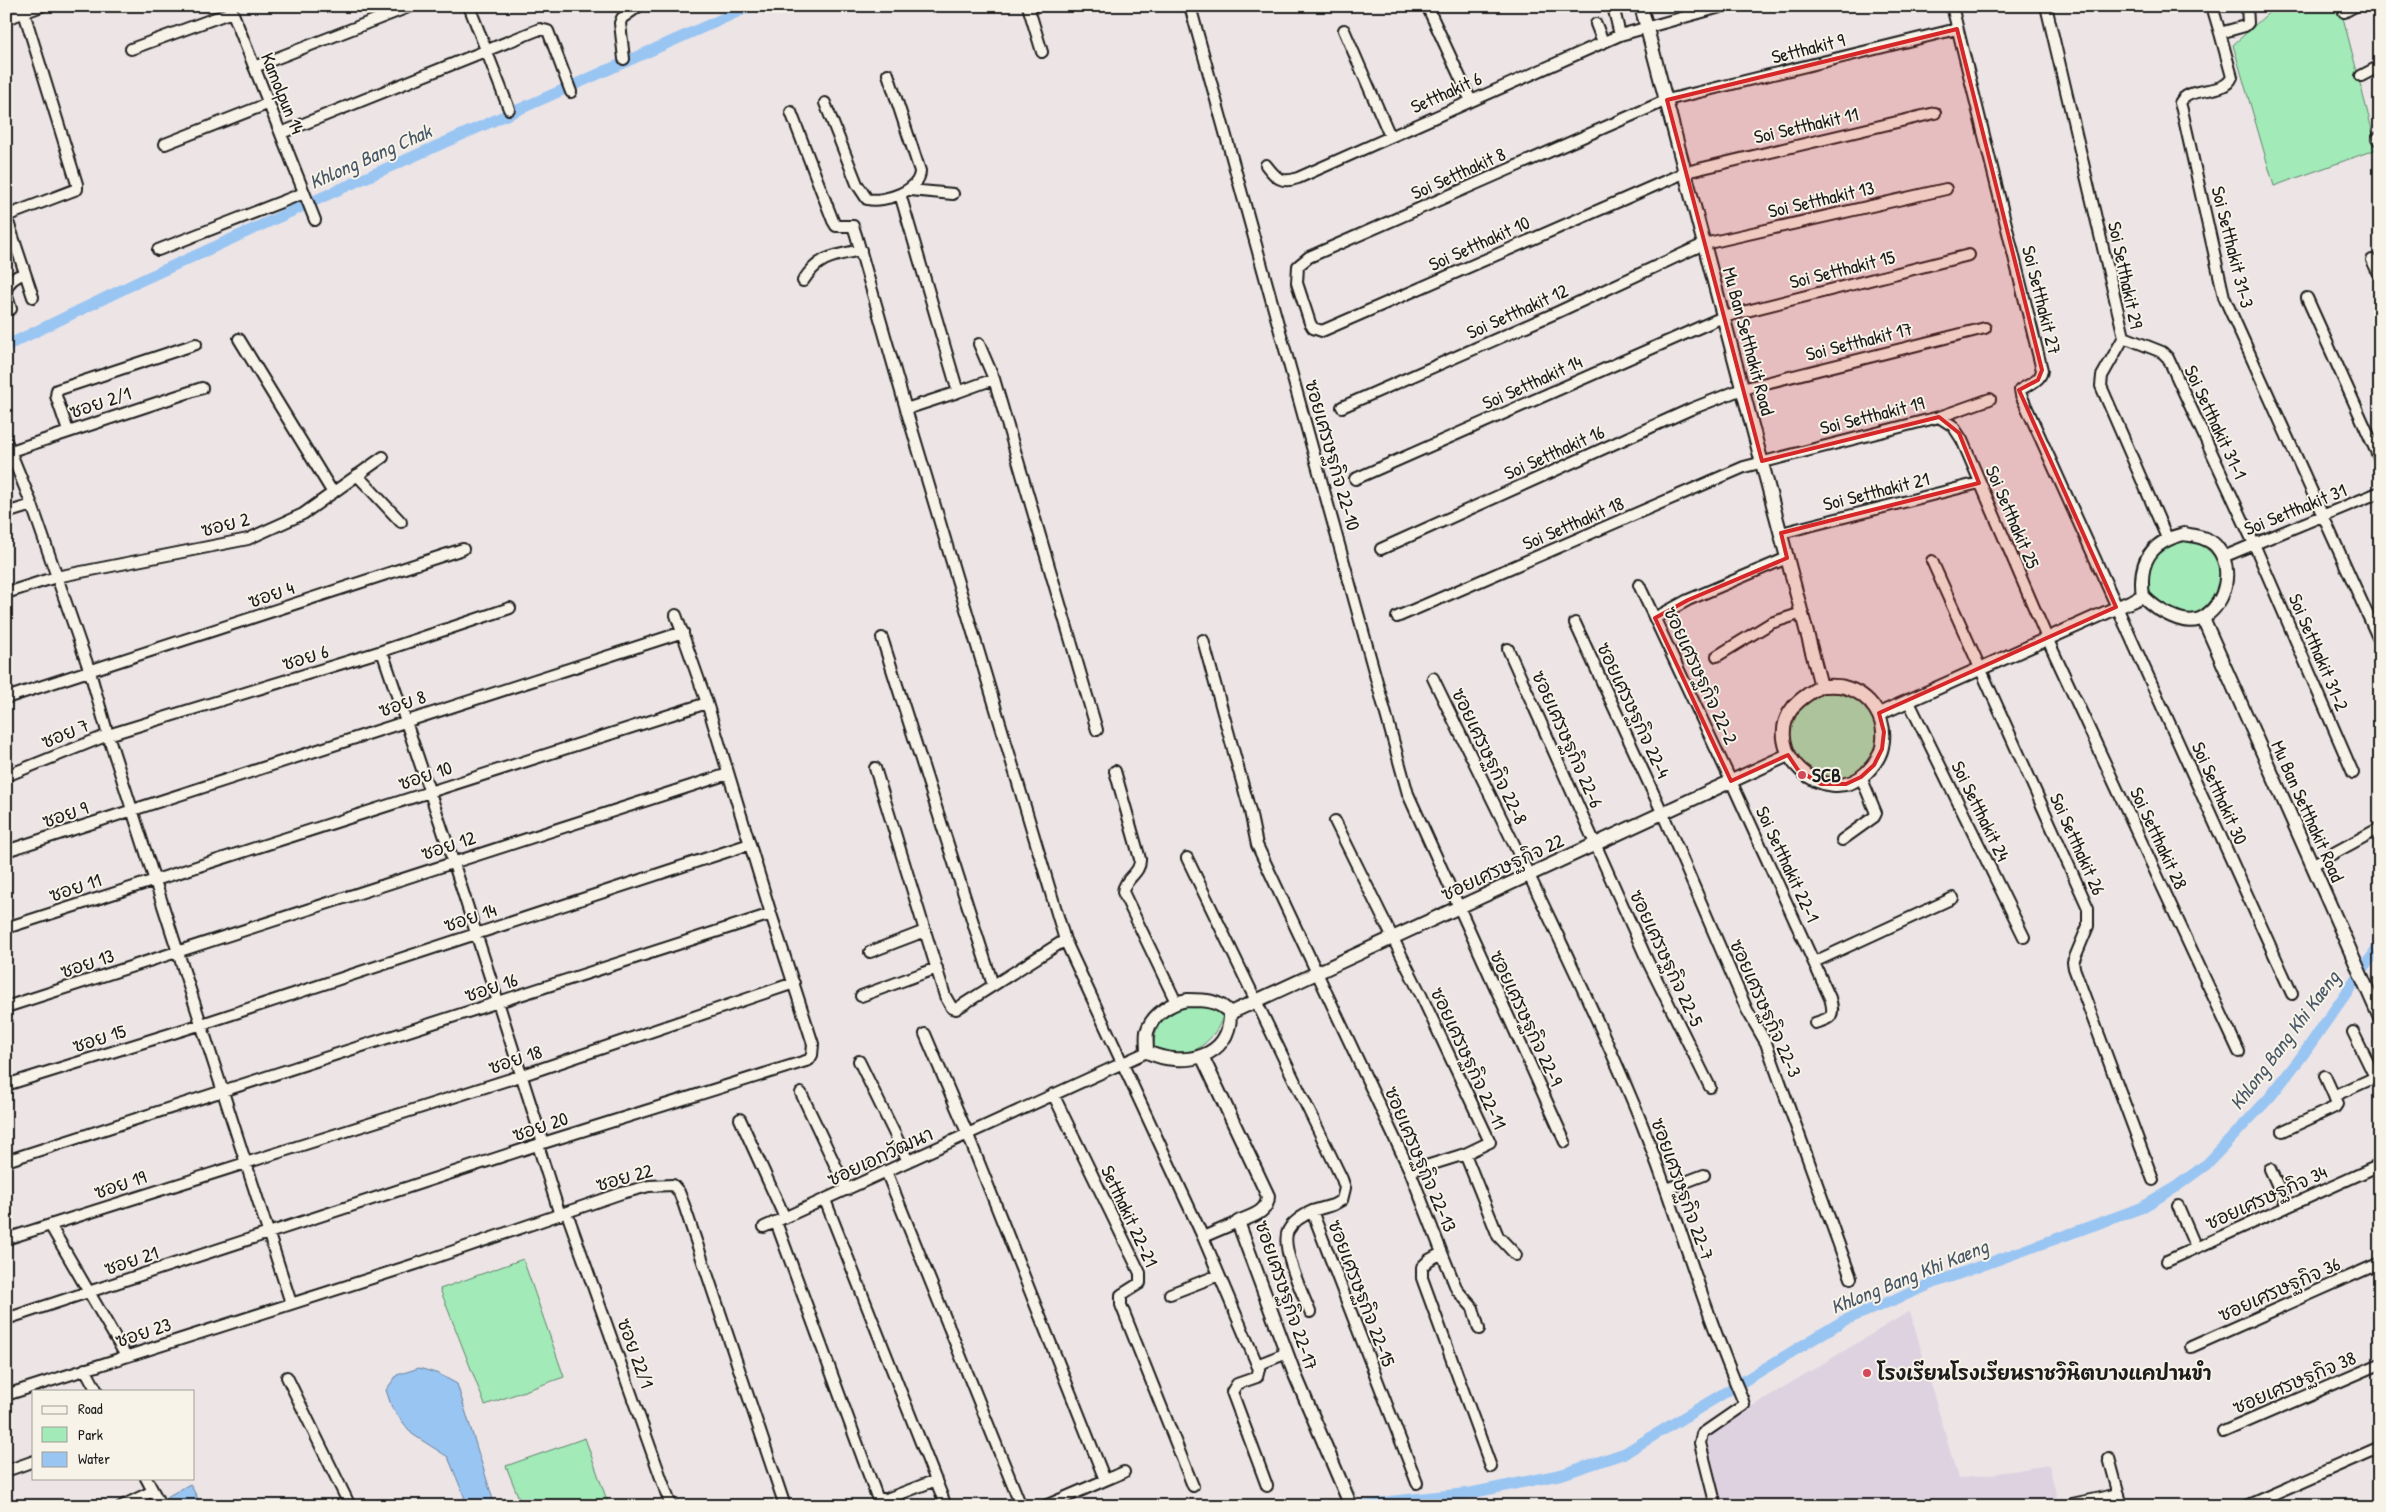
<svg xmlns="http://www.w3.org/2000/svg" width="2386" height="1512" viewBox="0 0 2386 1512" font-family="'Patrick Hand','Playpen Sans Thai',sans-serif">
<rect width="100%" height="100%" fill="#ece4e5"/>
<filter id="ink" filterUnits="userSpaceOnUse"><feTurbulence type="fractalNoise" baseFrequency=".02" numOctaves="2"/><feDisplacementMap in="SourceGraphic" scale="10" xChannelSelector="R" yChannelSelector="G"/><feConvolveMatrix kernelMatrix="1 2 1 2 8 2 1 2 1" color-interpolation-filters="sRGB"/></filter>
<g filter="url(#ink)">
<!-- built -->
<path fill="#ded2e1" d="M 1910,1311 L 1958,1479 L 2049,1465 L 2059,1506 L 1722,1506 L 1706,1434 Z"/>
<!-- green -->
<path fill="#a2eab8" stroke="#5f836a" d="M 2276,6 L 2340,6 L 2377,149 L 2274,186 L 2233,45 Z
M2147 578a37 37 0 1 1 74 0a37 37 0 1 1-74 0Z
M 1826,692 C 1836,692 1847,691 1856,697 C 1887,716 1884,759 1853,777 C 1846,781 1831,780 1823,782 C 1815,777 1806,772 1800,766 C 1796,762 1794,754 1792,748 C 1782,719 1799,701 1826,692 Z
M 1195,1004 L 1210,1005 L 1224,1013 C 1216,1043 1181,1069 1153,1047 C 1157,1017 1167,1009 1195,1004 Z
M 523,1259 L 564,1377 L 485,1405 L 440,1289 Z
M 585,1438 L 609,1506 L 522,1506 L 506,1466 Z"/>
<!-- water -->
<path fill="#99c5f3" stroke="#67819d" d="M 419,1368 L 439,1374 L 457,1384 L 495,1506 L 465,1506 L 464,1496 L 448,1457 L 412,1434 L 392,1408 L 386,1390 L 397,1375 Z
M 190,1484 L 202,1506 L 167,1506 L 163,1499 Z"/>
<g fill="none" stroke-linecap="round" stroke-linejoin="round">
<!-- canal -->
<path stroke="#99c5f3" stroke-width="11" d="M 6,346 L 140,281 L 338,190 L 751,6
M 1365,1506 L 1394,1501 L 1471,1493 L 1563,1474 L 1625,1453 L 1843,1321 L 1939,1281 L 2141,1208 L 2173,1189 L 2207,1164 L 2270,1097 L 2302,1056 L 2380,945"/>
<!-- minor casing -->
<g stroke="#1c1c1c" stroke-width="14">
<path id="minor" d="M 230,6 L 315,220
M 469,6 L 509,109
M 1028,6 L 1042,52
M 1190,6 L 1408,794 L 1565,1142
M 1427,6 L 1471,101
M 1613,6 L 1620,35
M 1952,6 L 2042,370 C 2041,381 2029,384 2020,390 L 2021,395 L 2292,994
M 2046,6 L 2124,337 L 2102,376 L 2101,386 L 2167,538
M 2212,6 L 2220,33
M 2247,6 L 2248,23 L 2245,26 L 2220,33 L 2232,77 C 2224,96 2189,85 2180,103 L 2182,110 L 2224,297 L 2380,642
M 2344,12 L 2355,6
M 6,19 L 42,6
M 1596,24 L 1603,42
M 1344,30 L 1390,136
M 131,49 L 232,12
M 624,59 L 620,23 L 622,18 L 639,6
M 254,67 L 411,6
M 2361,76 L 2380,66
M 825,103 L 857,184 L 867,199 C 884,203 920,191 920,171 L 888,74
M 791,112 L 833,221 L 836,226 L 853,226 L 856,235 L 906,409 L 1065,940 L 1203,1237 L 1259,1369 L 1257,1377 L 1237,1384 L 1232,1392 L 1267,1486
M 1935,113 L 1686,172 L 1322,331 L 1313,328 L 1310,323 L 1297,283 L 1298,266 L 1309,257 L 1667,100 L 1957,29
M 281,133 L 540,29 L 548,31 L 571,92
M 2377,139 L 2380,137
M 165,144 L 267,104
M 1266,165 C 1276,178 1281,184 1298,178 L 1620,35 L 1724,6
M 910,190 L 953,194
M 900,194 L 958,392 L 906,409
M 6,216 L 77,189 L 77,184 L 22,6
M 6,216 L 33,297
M 158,250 L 304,193
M 2372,260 L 2380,277
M 803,281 C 819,256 833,256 861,250
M 6,291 C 8,281 16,276 25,273
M 6,293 L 11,309
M 2307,298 L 2380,460
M 2124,337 L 2162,352 L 2168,358 L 2254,544 L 2353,773
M 239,339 L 333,493
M 979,344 L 994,379
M 958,392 L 994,379 L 1097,730
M 1342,407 L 1558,312 L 1704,244 L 1946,189
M 1939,417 L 1953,426 L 1962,440 L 2047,638 L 2239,1052
M 68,431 L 56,396 L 57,390 L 196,344
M 6,441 L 32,505 L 90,672 L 108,735 L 291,1303
M 11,451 L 202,388
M 357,475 L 401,522
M 1355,479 L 1723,317 L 1969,255
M 6,513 L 32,505
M 1781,533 L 1979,483
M 1381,549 L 1691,409 L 1742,389 L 1985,328
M 2223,557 L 2380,492
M 1932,561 L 2088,908 L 2088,926 L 2073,962 L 2074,968 L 2153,1180
M 1639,585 L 1731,781 L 1830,998 C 1835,1016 1832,1018 1815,1023
M 6,593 L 56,577 L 248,539 L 303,514 L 383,457
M 1397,617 L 1744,467 L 1939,417 L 1990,399
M 1655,618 L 1688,600 L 1787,558
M 1575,623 L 1662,812 L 1747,1010 L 1766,1043 L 1851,1278
M 882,638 L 993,985
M 1203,640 L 1250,811 L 1257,845 L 1410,1171 L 1442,1253 L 1429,1260 L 1422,1267 L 1422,1278 L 1491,1467
M 1508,649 L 1648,962 L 1710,1087
M 382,651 L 453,861 L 543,1143
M 1717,656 L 1771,623 L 1802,613
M 1433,678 C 1499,814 1567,949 1627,1088 C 1671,1189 1698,1297 1742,1398 L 1744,1405 L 1702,1434 L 1700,1443 L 1716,1506
M 6,698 L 463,549
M 1908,700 L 2024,937
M 875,768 L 945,996 L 952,1008 L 956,1009 L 1065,940
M 1115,771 L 1140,859 C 1141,874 1124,878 1123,892 L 1176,1002
M 6,776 L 108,735 L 382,651 L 510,608
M 1335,821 L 1421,995 L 1490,1142 L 1465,1154 L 1410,1171
M 1842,840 L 1874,817 L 1876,813 L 1861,777
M 6,851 L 683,632
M 1187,858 L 1342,1179 L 1345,1188 L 1342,1200 L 1333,1205 L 1312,1211 L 1417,1483
M 2312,865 L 2380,828
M 6,928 L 707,703
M 870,952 L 925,931
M 1814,962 L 1953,898
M 861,996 L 937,968
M 6,1007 L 728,774
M 2353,1032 L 2375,1077
M 925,1034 L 968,1135 L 1105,1480
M 859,1061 L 908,1161
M 2325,1076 L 2334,1096
M 6,1085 L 202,1024 L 750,844
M 801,1093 L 847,1190
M 1053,1094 L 1140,1273 L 1140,1283 L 1121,1295 L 1121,1305 L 1193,1486
M 740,1119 L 785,1218
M 2283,1131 L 2335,1107 L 2337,1104 L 2334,1096 L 2380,1075
M 538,1145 L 560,1215
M 1465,1154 L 1498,1236 L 1516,1255
M 6,1161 L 771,914
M 2270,1169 L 2287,1206
M 886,1171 L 1021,1506
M 1667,1189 L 1704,1175
M 825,1200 L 946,1506
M 2178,1206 L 2196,1248
M 567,1213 L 671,1506
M 776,1222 L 877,1497 L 884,1500 L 936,1480
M 50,1225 L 126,1356
M 764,1227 L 1147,1052
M 1203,1237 L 1238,1222
M 6,1239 L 520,1076 L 794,983
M 1442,1253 L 1457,1290 L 1473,1308 L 1479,1329
M 2167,1261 L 2380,1165
M 1170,1294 L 1219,1275
M 1310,1312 C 1303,1295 1280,1247 1288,1231 C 1293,1221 1303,1216 1312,1211
M 6,1319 L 543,1143 L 809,1060 L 812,1055 L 813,1044 L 771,914 L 707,703 L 676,615
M 2191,1347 L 2380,1263
M 1257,1365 L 1287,1353
M 85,1369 L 97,1391
M 287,1377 L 350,1506
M 6,1395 L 422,1262 L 622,1193 L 649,1186 L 673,1185 L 679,1192 L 684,1205 L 785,1506
M 2223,1432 L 2380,1364
M 2109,1458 L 2122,1506
M 6,1471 L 34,1461
M 146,1478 L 161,1506
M 2072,1504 L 2119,1494
M 6,1505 L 7,1506
M 122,1506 L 153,1491
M 1045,1506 L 1124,1472
M 2246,1506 L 2380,1447"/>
</g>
<!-- tertiary casing -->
<g stroke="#1c1c1c" stroke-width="16">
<path id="tertiary" d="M 1641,6 L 1821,686
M 2184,534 C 2194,536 2208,537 2216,546 C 2234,567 2227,602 2204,617 C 2186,629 2155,609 2143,596 C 2138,562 2150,542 2184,534 Z
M 2203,618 L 2380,1018
M 1821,686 C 1828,686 1837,685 1844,687 C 1871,694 1888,720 1882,747 C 1880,758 1873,766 1866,773 C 1825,811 1758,750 1794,706 C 1802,697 1811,692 1821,686 Z
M 1879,714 L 2143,596
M 1188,1000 C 1205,1000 1218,1000 1230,1013 C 1231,1059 1182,1068 1147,1052 C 1147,1046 1146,1038 1147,1032 C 1152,1014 1172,1002 1188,1000 Z
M 1230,1013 L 1788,755
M 1202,1056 L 1268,1196 C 1268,1213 1251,1216 1238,1222 L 1293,1370 L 1351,1506"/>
</g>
<!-- minor -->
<use href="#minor" stroke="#f7f3e8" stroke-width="10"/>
<!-- tertiary -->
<use href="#tertiary" stroke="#f7f3e8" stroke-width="12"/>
</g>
</g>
<!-- marked area -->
<path fill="#d62828" fill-opacity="0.2" stroke="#d62828" stroke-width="4" stroke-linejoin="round" d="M 1957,29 L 2042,370 L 2038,380 L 2019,390 L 2116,607 L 1879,713 L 1884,732 L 1882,749 L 1874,765 L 1861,777 L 1846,784 L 1821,784 L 1798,770 L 1788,755 L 1731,781 L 1655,618 L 1688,600 L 1787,558 L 1781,533 L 1979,483 L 1959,433 L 1939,417 L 1762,461 L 1667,100 Z"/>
<!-- markers -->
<g fill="#d1495b" stroke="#f7f3e8" stroke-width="2">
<circle cx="1802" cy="775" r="5"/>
<circle cx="1867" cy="1373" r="5"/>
</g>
<g text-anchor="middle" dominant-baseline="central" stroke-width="4" stroke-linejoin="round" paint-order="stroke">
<!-- street labels -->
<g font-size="19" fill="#1c1c1c" stroke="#f7f3e8">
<text transform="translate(1808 48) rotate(-14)">Setthakit 9</text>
<text transform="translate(1446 92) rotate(-24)">Setthakit 6</text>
<text transform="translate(283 93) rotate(68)">Kamolpun 14</text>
<text transform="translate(1806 125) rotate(-13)">Soi Setthakit 11</text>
<text transform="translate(1458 173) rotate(-24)">Soi Setthakit 8</text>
<text transform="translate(1821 199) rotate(-13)">Soi Setthakit 13</text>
<text transform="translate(1479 243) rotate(-24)">Soi Setthakit 10</text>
<text transform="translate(2233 247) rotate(76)">Soi Setthakit 31-3</text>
<text transform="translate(1842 269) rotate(-14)">Soi Setthakit 15</text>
<text transform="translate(2126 275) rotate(78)">Soi Setthakit 29</text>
<text transform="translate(2042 300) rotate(76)">Soi Setthakit 27</text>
<text transform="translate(1517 311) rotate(-24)">Soi Setthakit 12</text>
<text transform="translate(1749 341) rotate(75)">Mu Ban Setthakit Road</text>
<text transform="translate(1859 341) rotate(-14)">Soi Setthakit 17</text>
<text transform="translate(1532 382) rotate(-24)">Soi Setthakit 14</text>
<text transform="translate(100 402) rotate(-18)">ซอย 2/1</text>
<text transform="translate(1872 415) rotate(-14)">Soi Setthakit 19</text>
<text transform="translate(2216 422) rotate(65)">Soi Setthakit 31-1</text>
<text transform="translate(1554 452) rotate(-24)">Soi Setthakit 16</text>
<text transform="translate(1333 455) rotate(74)">ซอยเศรษฐกิจ 22-10</text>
<text transform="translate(1876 491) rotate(-14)">Soi Setthakit 21</text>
<text transform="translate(2295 509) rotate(-22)">Soi Setthakit 31</text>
<text transform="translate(2013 517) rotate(67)">Soi Setthakit 25</text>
<text transform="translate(1573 523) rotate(-23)">Soi Setthakit 18</text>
<text transform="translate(225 524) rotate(-14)">ซอย 2</text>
<text transform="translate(271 594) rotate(-18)">ซอย 4</text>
<text transform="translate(2319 652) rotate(67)">Soi Setthakit 31-2</text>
<text transform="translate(305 657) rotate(-17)">ซอย 6</text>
<text transform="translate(1701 675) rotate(65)">ซอยเศรษฐกิจ 22-2</text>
<text transform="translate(402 703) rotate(-18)">ซอย 8</text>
<text transform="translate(1634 710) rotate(65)">ซอยเศรษฐกิจ 22-4</text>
<text transform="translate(65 733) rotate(-22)">ซอย 7</text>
<text transform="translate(1568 739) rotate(66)">ซอยเศรษฐกิจ 22-6</text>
<text transform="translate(1490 756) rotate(64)">ซอยเศรษฐกิจ 22-8</text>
<text transform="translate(425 775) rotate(-18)">ซอย 10</text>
<text transform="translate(2220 793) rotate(66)">Soi Setthakit 30</text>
<text transform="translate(1981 811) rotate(64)">Soi Setthakit 24</text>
<text transform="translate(2308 811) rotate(66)">Mu Ban Setthakit Road</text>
<text transform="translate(65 814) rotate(-18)">ซอย 9</text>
<text transform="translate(2159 838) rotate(65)">Soi Setthakit 28</text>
<text transform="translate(2078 844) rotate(66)">Soi Setthakit 26</text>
<text transform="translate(448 845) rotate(-18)">ซอย 12</text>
<text transform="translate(1788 864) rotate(65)">Soi Setthakit 22-1</text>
<text transform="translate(1502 867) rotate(-25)">ซอยเศรษฐกิจ 22</text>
<text transform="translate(75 887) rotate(-18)">ซอย 11</text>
<text transform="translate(470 917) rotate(-18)">ซอย 14</text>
<text transform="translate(1667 958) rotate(65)">ซอยเศรษฐกิจ 22-5</text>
<text transform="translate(87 963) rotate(-18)">ซอย 13</text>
<text transform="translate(491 987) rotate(-18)">ซอย 16</text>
<text transform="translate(1766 1008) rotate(66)">ซอยเศรษฐกิจ 22-3</text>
<text transform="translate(1527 1018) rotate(65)">ซอยเศรษฐกิจ 22-9</text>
<text transform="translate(99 1038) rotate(-17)">ซอย 15</text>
<text transform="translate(1469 1058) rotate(65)">ซอยเศรษฐกิจ 22-11</text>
<text transform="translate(515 1059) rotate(-18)">ซอย 18</text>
<text transform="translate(540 1126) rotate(-18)">ซอย 20</text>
<text transform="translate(880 1156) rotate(-25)">ซอยเอกวัฒนา</text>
<text transform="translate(1421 1159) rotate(67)">ซอยเศรษฐกิจ 22-13</text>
<text transform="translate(624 1177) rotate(-15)">ซอย 22</text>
<text transform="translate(120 1184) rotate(-18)">ซอย 19</text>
<text transform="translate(1683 1189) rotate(70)">ซอยเศรษฐกิจ 22-7</text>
<text transform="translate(2266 1197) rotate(-24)">ซอยเศรษฐกิจ 34</text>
<text transform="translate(1130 1216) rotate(65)">Setthakit 22-21</text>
<text transform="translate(131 1260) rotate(-18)">ซอย 21</text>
<text transform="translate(2279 1289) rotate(-24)">ซอยเศรษฐกิจ 36</text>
<text transform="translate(1362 1293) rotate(69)">ซอยเศรษฐกิจ 22-15</text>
<text transform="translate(1287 1295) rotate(71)">ซอยเศรษฐกิจ 22-17</text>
<text transform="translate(143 1332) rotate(-18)">ซอย 23</text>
<text transform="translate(636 1353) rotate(70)">ซอย 22/1</text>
<text transform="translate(2294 1382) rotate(-23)">ซอยเศรษฐกิจ 38</text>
</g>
<!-- poi labels -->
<g font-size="19" font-weight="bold" fill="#1c1c1c" stroke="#f7f3e8" text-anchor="start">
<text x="1812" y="775">SCB</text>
<text x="1877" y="1373">โรงเรียนโรงเรียนราชวินิตบางแคปานขำ</text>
</g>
<!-- water labels -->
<g font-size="20" font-style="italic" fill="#485767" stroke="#f7f3e8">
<text transform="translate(370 156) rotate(-24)">Khlong Bang Chak</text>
<text transform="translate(2284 1040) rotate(-53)">Khlong Bang Khi Kaeng</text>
<text transform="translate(1909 1276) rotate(-22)">Khlong Bang Khi Kaeng</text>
</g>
</g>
<!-- margin -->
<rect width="2386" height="1512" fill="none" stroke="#f7f3e8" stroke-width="25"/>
<rect x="12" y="12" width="2361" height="1487" fill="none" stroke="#1c1c1c" stroke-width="2" filter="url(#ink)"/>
<!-- legend -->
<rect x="32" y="1390" width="162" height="90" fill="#f7f3e8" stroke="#9f9d96"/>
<rect x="42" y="1406" width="25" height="8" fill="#f7f3e8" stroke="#9f9d96"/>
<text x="78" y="1414" font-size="15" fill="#1c1c1c">Road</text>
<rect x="42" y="1427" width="25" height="15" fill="#a2eab8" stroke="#9f9d96"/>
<text x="78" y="1440" font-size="15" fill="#1c1c1c">Park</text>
<rect x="42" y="1452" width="25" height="15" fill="#99c5f3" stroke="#9f9d96"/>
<text x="78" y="1464" font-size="15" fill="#1c1c1c">Water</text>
</svg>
